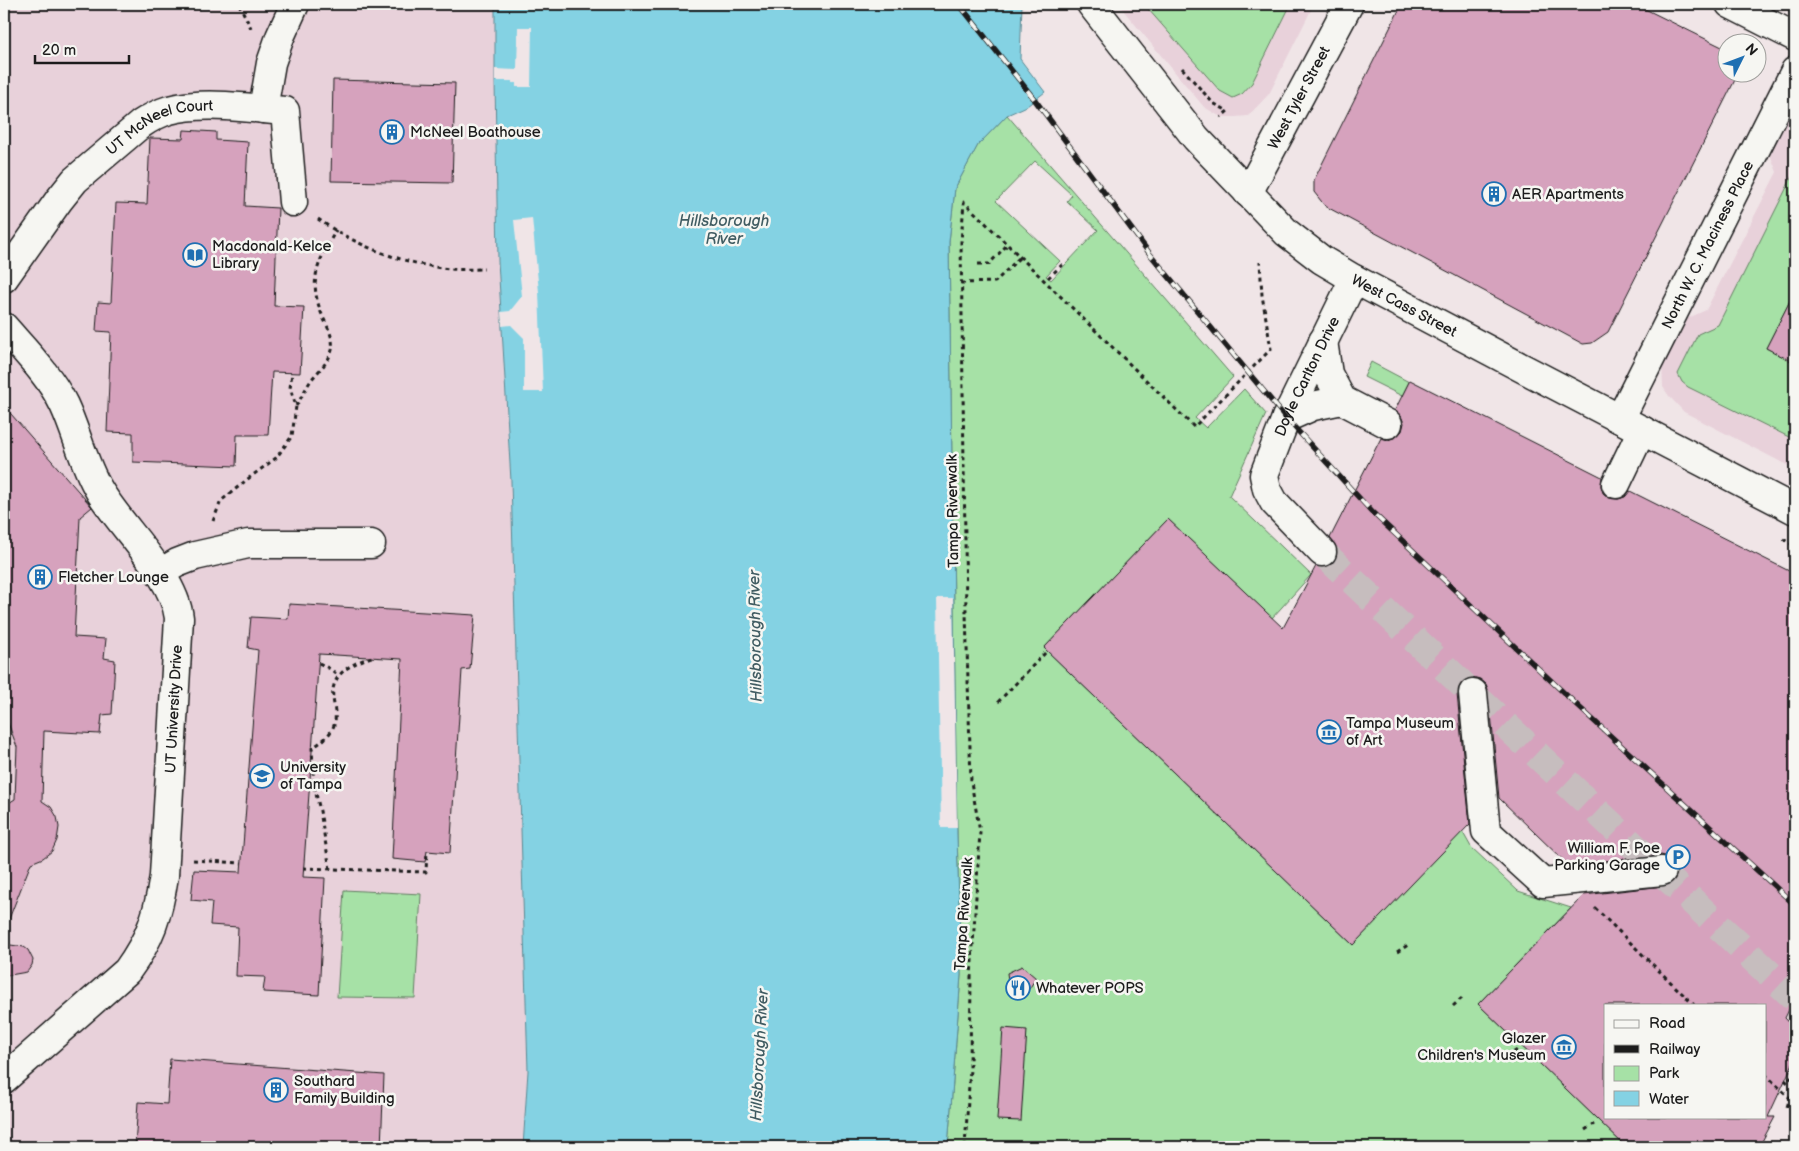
<svg xmlns="http://www.w3.org/2000/svg" width="1799" height="1151" viewBox="0 0 1799 1151" font-family="'Balsamiq Sans',sans-serif">
<rect width="100%" height="100%" fill="#f0e5e7"/>
<filter id="ink" filterUnits="userSpaceOnUse"><feTurbulence type="fractalNoise" baseFrequency=".02" numOctaves="2"/><feDisplacementMap in="SourceGraphic" scale="10" xChannelSelector="R" yChannelSelector="G"/><feConvolveMatrix kernelMatrix="1 2 1 2 8 2 1 2 1" color-interpolation-filters="sRGB"/></filter>
<g filter="url(#ink)">
<!-- built -->
<path fill="#e8d1da" d="M 4,4 L 495,4 L 495,81 L 498,261 L 511,481 L 528,1071 L 523,1147 L 4,1147 Z
M 1118,4 L 1314,4 L 1269,94 L 1248,116 L 1235,117 L 1221,117 L 1204,107 Z
M 1795,102 L 1795,469 L 1684,412 L 1669,396 L 1663,387 L 1662,365 L 1684,320 L 1706,310 L 1777,172 L 1769,152 Z"/>
<!-- green -->
<path fill="#a6e1a6" stroke="#617e61" fill-rule="evenodd" d="M 1168,4 L 1291,4 L 1252,83 L 1242,94 L 1233,98 L 1220,91 L 1148,9 Z
M 1007,115 L 1233,377 L 1195,418 L 1206,428 L 1244,389 L 1266,414 L 1229,496 L 1311,575 L 1272,618 L 1168,519 L 1044,648 L 1353,945 L 1462,831 L 1471,847 L 1518,891 L 1571,908 L 1478,1004 L 1626,1147 L 948,1147 L 961,975 L 957,834 L 949,242 L 955,188 L 978,145 ZM 1035,161 L 1072,195 L 1067,201 L 1098,230 L 1051,280 L 1046,276 L 1060,261 L 996,201 Z
M 1795,171 L 1795,291 L 1766,348 L 1795,363 L 1795,440 L 1688,387 L 1682,382 L 1678,374 L 1698,334 L 1718,325 Z
M 1371,362 L 1409,382 L 1402,396 L 1364,377 Z
M 344,890 L 421,894 L 415,998 L 337,997 Z"/>
<!-- water -->
<path fill="#84d2e3" stroke="#5a8993" d="M 495,4 L 1022,4 L 1020,59 L 1045,92 L 1027,106 L 1007,115 L 978,145 L 955,188 L 949,242 L 957,834 L 961,975 L 948,1147 L 523,1147 L 528,1071 L 511,481 L 498,261 L 495,81 Z"/>
<!-- pier -->
<path fill="#f0e5e7" d="M 518,27 L 532,27 L 531,87 L 516,87 L 516,83 L 512,83 L 512,81 L 495,81 L 495,69 L 517,70 Z
M 532,218 L 539,292 L 543,392 L 524,392 L 524,338 L 511,325 L 502,326 L 501,312 L 510,311 L 522,296 L 514,220 Z
M 937,598 L 953,598 L 957,828 L 941,828 Z"/>
<!-- building -->
<path fill="#d6a2bd" stroke="#1c1c1c" fill-rule="evenodd" d="M 1402,4 L 1635,4 L 1726,49 L 1726,72 L 1739,72 L 1608,332 L 1592,343 L 1583,344 L 1325,206 L 1314,192 L 1314,180 Z
M 333,80 L 455,83 L 452,183 L 331,181 Z
M 184,130 L 216,132 L 216,140 L 248,142 L 245,206 L 278,208 L 274,306 L 304,307 L 300,373 L 272,372 L 268,435 L 237,435 L 236,466 L 133,462 L 133,433 L 107,432 L 111,332 L 96,331 L 98,302 L 111,303 L 116,203 L 147,204 L 150,138 L 183,139 Z
M 1795,291 L 1795,363 L 1766,348 Z
M 1410,380 L 1602,477 L 1601,486 L 1603,493 L 1609,498 L 1618,499 L 1625,497 L 1630,491 L 1795,574 L 1795,997 L 1785,1018 L 1795,1029 L 1795,1059 L 1768,1117 L 1775,1117 L 1759,1147 L 1626,1147 L 1478,1004 L 1584,895 L 1664,886 L 1671,883 L 1676,877 L 1678,870 L 1674,862 L 1668,857 L 1661,855 L 1568,865 L 1499,798 L 1489,692 L 1486,684 L 1480,679 L 1472,677 L 1464,680 L 1459,686 L 1457,694 L 1470,824 L 1353,945 L 1044,648 L 1168,519 L 1283,628 L 1316,566 L 1326,567 L 1332,564 L 1337,557 L 1337,548 L 1330,538 L 1381,438 L 1388,440 L 1396,437 L 1402,431 L 1404,423 L 1401,416 L 1395,410 ZM 1605,1005 L 1765,1005 L 1765,1117 L 1605,1117 Z
M 4,406 L 92,507 L 80,517 L 74,637 L 106,639 L 104,658 L 115,660 L 112,714 L 102,715 L 100,734 L 44,731 L 42,801 L 51,807 L 57,817 L 59,827 L 57,840 L 52,851 L 43,858 L 31,863 L 5,929 L 4,928 L 4,806 L 15,799 L 17,747 L 8,723 L 4,723 Z
M 289,604 L 475,615 L 470,669 L 462,670 L 450,853 L 427,851 L 425,862 L 392,859 L 402,659 L 319,654 L 303,877 L 325,878 L 319,995 L 263,992 L 265,977 L 236,976 L 238,927 L 210,925 L 212,902 L 191,900 L 194,870 L 241,872 L 258,650 L 248,648 L 251,617 L 288,619 Z
M 4,944 L 24,947 L 28,950 L 33,960 L 32,965 L 27,972 L 4,976 Z
M 1022,966 L 1036,978 L 1029,989 L 1019,995 L 1009,987 L 1007,973 Z
M 1003,1028 L 1027,1030 L 1021,1121 L 997,1120 Z
M 170,1059 L 384,1075 L 381,1147 L 135,1147 L 138,1102 L 167,1104 Z"/>
<g fill="none" stroke-linecap="round" stroke-linejoin="round">
<!-- minor-tunnel -->
<path stroke="#c6bdbe" stroke-width="28" stroke-dasharray="28 14" stroke-linecap="butt" d="M 1322,552 L 1795,998"/>
<!-- minor casing -->
<g stroke="#1c1c1c" stroke-width="31">
<g id="minor">
<path id="s1" d="M 1091,4 L 1196,138 L 1287,233 L 1322,260 L 1354,279 L 1528,371 L 1795,510"/>
<path d="M 1730,4 L 1795,37"/>
<path d="M 263,109 L 271,63 L 280,37 L 295,4"/>
<path id="s2" d="M 1248,193 L 1349,4"/>
<path id="s3" d="M 4,278 L 59,200 L 75,180 L 141,124 C 150,118 159,113 169,110 C 202,101 251,108 285,111 L 293,202"/>
<path d="M 4,327 C 25,351 50,376 64,405 C 77,433 83,463 99,490 C 121,528 174,575 179,618 L 164,876 C 158,915 151,938 127,971 L 4,1079"/>
<path d="M 1323,341 L 1328,374 L 1342,400 L 1388,424"/>
<path d="M 1286,418 L 1313,406 L 1342,400"/>
<path id="s4" d="M 1620,419 L 1795,71"/>
<path d="M 1616,484 L 1642,430"/>
<path id="s5" d="M 1322,552 L 1274,502 L 1267,489 L 1264,475 L 1286,418 L 1354,279"/>
<path d="M 160,573 L 177,563 L 195,556 L 248,544 L 371,544"/>
<path d="M 1473,693 L 1486,831 L 1543,883 L 1662,871"/>
</g>
</g>
<!-- path -->
<path stroke="#1c1c1c" stroke-width="3" stroke-dasharray="4 4" stroke-linecap="butt" d="M 239,4 L 251,28
M 1182,68 L 1213,103 L 1228,111 L 1221,117
M 318,219 C 356,246 403,264 450,269 C 461,270 473,269 484,269
M 978,264 L 989,264 L 1007,245
M 1048,278 L 1063,264
M 961,283 L 995,282 L 1020,257
M 296,406 C 302,397 306,387 312,379 C 319,370 329,362 332,350 C 334,338 328,328 323,317 C 307,280 318,263 336,230
M 213,521 L 221,501 L 249,478 L 276,458 L 292,436 L 296,406 L 290,388 L 292,373
M 1783,539 L 1795,546
M 319,663 L 332,670 L 338,676
M 998,702 L 1047,651
M 193,860 L 242,863
M 303,868 L 426,872 L 427,851
M 330,869 L 320,811 L 314,785 L 312,748 C 322,742 332,734 335,722 C 336,714 334,706 333,698 C 330,674 352,663 372,657
M 1595,908 L 1694,1005
M 1397,952 L 1408,945
M 1453,1006 L 1462,998
M 1507,1057 L 1517,1050
M 1765,1074 L 1790,1098 L 1787,1107
M 1785,1080 L 1788,1083 L 1795,1067
M 1585,1130 L 1594,1124
M 965,1147 L 970,1069 L 971,977 L 980,832 L 971,782 L 966,613 L 961,242 L 964,202 L 1194,427 L 1271,349 L 1262,295 L 1260,262"/>
<!-- minor -->
<use href="#minor" stroke="#f6f6f2" stroke-width="28"/>
<!-- rail casing -->
<g stroke="#1c1c1c" stroke-width="5.5">
<path id="rail" d="M 959,4 L 1035,100 L 1150,254 L 1286,418 L 1373,513 L 1580,708 L 1795,905"/>
</g>
<!-- rail -->
<use href="#rail" stroke="#f6f6f2" stroke-width="4" stroke-dasharray="11" stroke-linecap="butt"/>
</g>
</g>
<!-- icons -->
<defs>
<g id="building-ring" transform="scale(1.25)"><circle r="9.5" fill="#f6f6f2" stroke="#1f6fb2" stroke-width="1.5"/><path d="M-4-6H4V6H1V3H-1V6H-4ZM-2.5-4.3h1.7v1.8h-1.7ZM.8-4.3h1.7v1.8H.8ZM-2.5-1h1.7V.8h-1.7ZM.8-1h1.7V.8H.8Z" fill="#1f6fb2"/></g>
<g id="library-ring" transform="scale(1.25)"><circle r="9.5" fill="#f6f6f2" stroke="#1f6fb2" stroke-width="1.5"/><path d="M-6-4Q-3-5.5-.7-3.5V5Q-3 3-6 4ZM6-4Q3-5.5 .7-3.5V5Q3 3 6 4Z" fill="#1f6fb2"/></g>
<g id="museum-ring" transform="scale(1.25)"><circle r="9.5" fill="#f6f6f2" stroke="#1f6fb2" stroke-width="1.5"/><path d="M0-6L6-3V-2H-6V-3ZM-5-1h2V3h-2ZM-1-1h2V3h-2ZM3-1h2V3H3ZM-6 4H6V6H-6Z" fill="#1f6fb2"/></g>
<g id="university-ring" transform="scale(1.25)"><circle r="9.5" fill="#f6f6f2" stroke="#1f6fb2" stroke-width="1.5"/><path d="M0-5L7-2L0 1L-7-2ZM-4 1L0 2.5L4 1V4Q0 6-4 4Z" fill="#1f6fb2"/></g>
<g id="parking-ring" transform="scale(1.25)"><circle r="9.5" fill="#f6f6f2" stroke="#1f6fb2" stroke-width="1.5"/><path d="M-3.5-5.5H1a3.5 3.5 0 0 1 0 7H-1V5.5H-3.5ZM-1-3.4V-.6H.8a1.4 1.4 0 0 0 0-2.8Z" fill="#1f6fb2"/></g>
<g id="restaurant-ring" transform="scale(1.25)"><circle r="9.5" fill="#f6f6f2" stroke="#1f6fb2" stroke-width="1.5"/><path d="M-5-6h1v4h1v-4h1v4h1v-4h1v5L-1.5 .5V6h-2V.5L-5-1ZM5-6V6H3V1.5H1.5Q1.5-4 5-6Z" fill="#1f6fb2"/></g>
</defs>
<g fill-rule="evenodd">
<use href="#building-ring" x="392" y="132"/>
<use href="#building-ring" x="1494" y="194"/>
<use href="#library-ring" x="195" y="255"/>
<use href="#building-ring" x="40" y="577"/>
<use href="#museum-ring" x="1329" y="732"/>
<use href="#university-ring" x="262" y="776"/>
<use href="#parking-ring" x="1678" y="857"/>
<use href="#restaurant-ring" x="1018" y="988"/>
<use href="#museum-ring" x="1564" y="1047"/>
<use href="#building-ring" x="276" y="1090"/>
</g>
<g text-anchor="middle" dominant-baseline="central" stroke-width="5" stroke-linejoin="round" paint-order="stroke">
<!-- street labels -->
<g font-size="15" fill="#1c1c1c" stroke="#f6f6f2">
<text stroke="none"><textPath href="#s2" startOffset="108">West Tyler Street</textPath></text>
<text stroke="none"><textPath href="#s3" startOffset="224">UT McNeel Court</textPath></text>
<text stroke="none"><textPath href="#s4" startOffset="195">North W. C. Maciness Place</textPath></text>
<text stroke="none"><textPath href="#s1" startOffset="440">West Cass Street</textPath></text>
<text stroke="none"><textPath href="#s5" startOffset="206">Doyle Carlton Drive</textPath></text>
<text transform="translate(953 511) rotate(-91)">Tampa Riverwalk</text>
<text transform="translate(174 709) rotate(-87)">UT University Drive</text>
<text transform="translate(964 914) rotate(-86)">Tampa Riverwalk</text>
</g>
<!-- poi labels -->
<g font-size="15" fill="#1c1c1c" stroke="#f6f6f2" text-anchor="start">
<text x="410" y="132">McNeel Boathouse</text>
<text x="1512" y="194">AER Apartments</text>
<text x="212" y="246">Macdonald-Kelce<tspan x="212" dy="17">Library</tspan></text>
<text x="58" y="577">Fletcher Lounge</text>
<text x="1346" y="723">Tampa Museum<tspan x="1346" dy="17">of Art</tspan></text>
<text x="280" y="767">University<tspan x="280" dy="17">of Tampa</tspan></text>
<text x="1660" y="848" text-anchor="end">William F. Poe<tspan x="1660" dy="17">Parking Garage</tspan></text>
<text x="1036" y="988">Whatever POPS</text>
<text x="1546" y="1038" text-anchor="end">Glazer<tspan x="1546" dy="17">Children's Museum</tspan></text>
<text x="294" y="1081">Southard<tspan x="294" dy="17">Family Building</tspan></text>
</g>
<!-- water labels -->
<g font-size="16" font-style="italic" fill="#405c62" stroke="#f6f6f2">
<text x="724" y="221">Hillsborough<tspan x="724" dy="18">River</tspan></text>
<text transform="translate(756 636) rotate(-91)">Hillsborough River</text>
<text transform="translate(760 1055) rotate(-87)">Hillsborough River</text>
</g>
</g>
<!-- margin -->
<rect width="1799" height="1151" fill="none" stroke="#f6f6f2" stroke-width="20"/>
<rect x="10" y="10" width="1779" height="1131" fill="none" stroke="#1c1c1c" stroke-width="2" filter="url(#ink)"/>
<!-- legend -->
<rect x="1604" y="1004" width="162" height="115" fill="#f6f6f2" stroke="#9f9f9c"/>
<rect x="1614" y="1020" width="25" height="8" fill="#f6f6f2" stroke="#9f9f9c"/>
<text x="1649" y="1028" font-size="15" fill="#1c1c1c">Road</text>
<rect x="1614" y="1045" width="25" height="8" fill="#1c1c1c" stroke="#9f9f9c"/>
<text x="1649" y="1054" font-size="15" fill="#1c1c1c">Railway</text>
<rect x="1614" y="1066" width="25" height="15" fill="#a6e1a6" stroke="#9f9f9c"/>
<text x="1649" y="1078" font-size="15" fill="#1c1c1c">Park</text>
<rect x="1614" y="1091" width="25" height="15" fill="#84d2e3" stroke="#9f9f9c"/>
<text x="1649" y="1104" font-size="15" fill="#1c1c1c">Water</text>
<!-- north arrow -->
<g transform="translate(1742 58) rotate(48)"><circle r="24" fill="#f6f6f2" stroke="#9f9f9c"/>
<path d="M0-4L9 19L0 12L-9 19Z" fill="#1f6fb2"/>
<text y="-8" font-size="14" font-weight="bold" text-anchor="middle" fill="#1c1c1c">N</text>
</g>
<!-- scale -->
<path d="M35 55v8h94v-8" fill="none" stroke="#1c1c1c" stroke-width="2.5"/>
<text x="42" y="55" font-size="15" fill="#1c1c1c" stroke="#f6f6f2" stroke-width="4" paint-order="stroke">20 m</text>
</svg>
